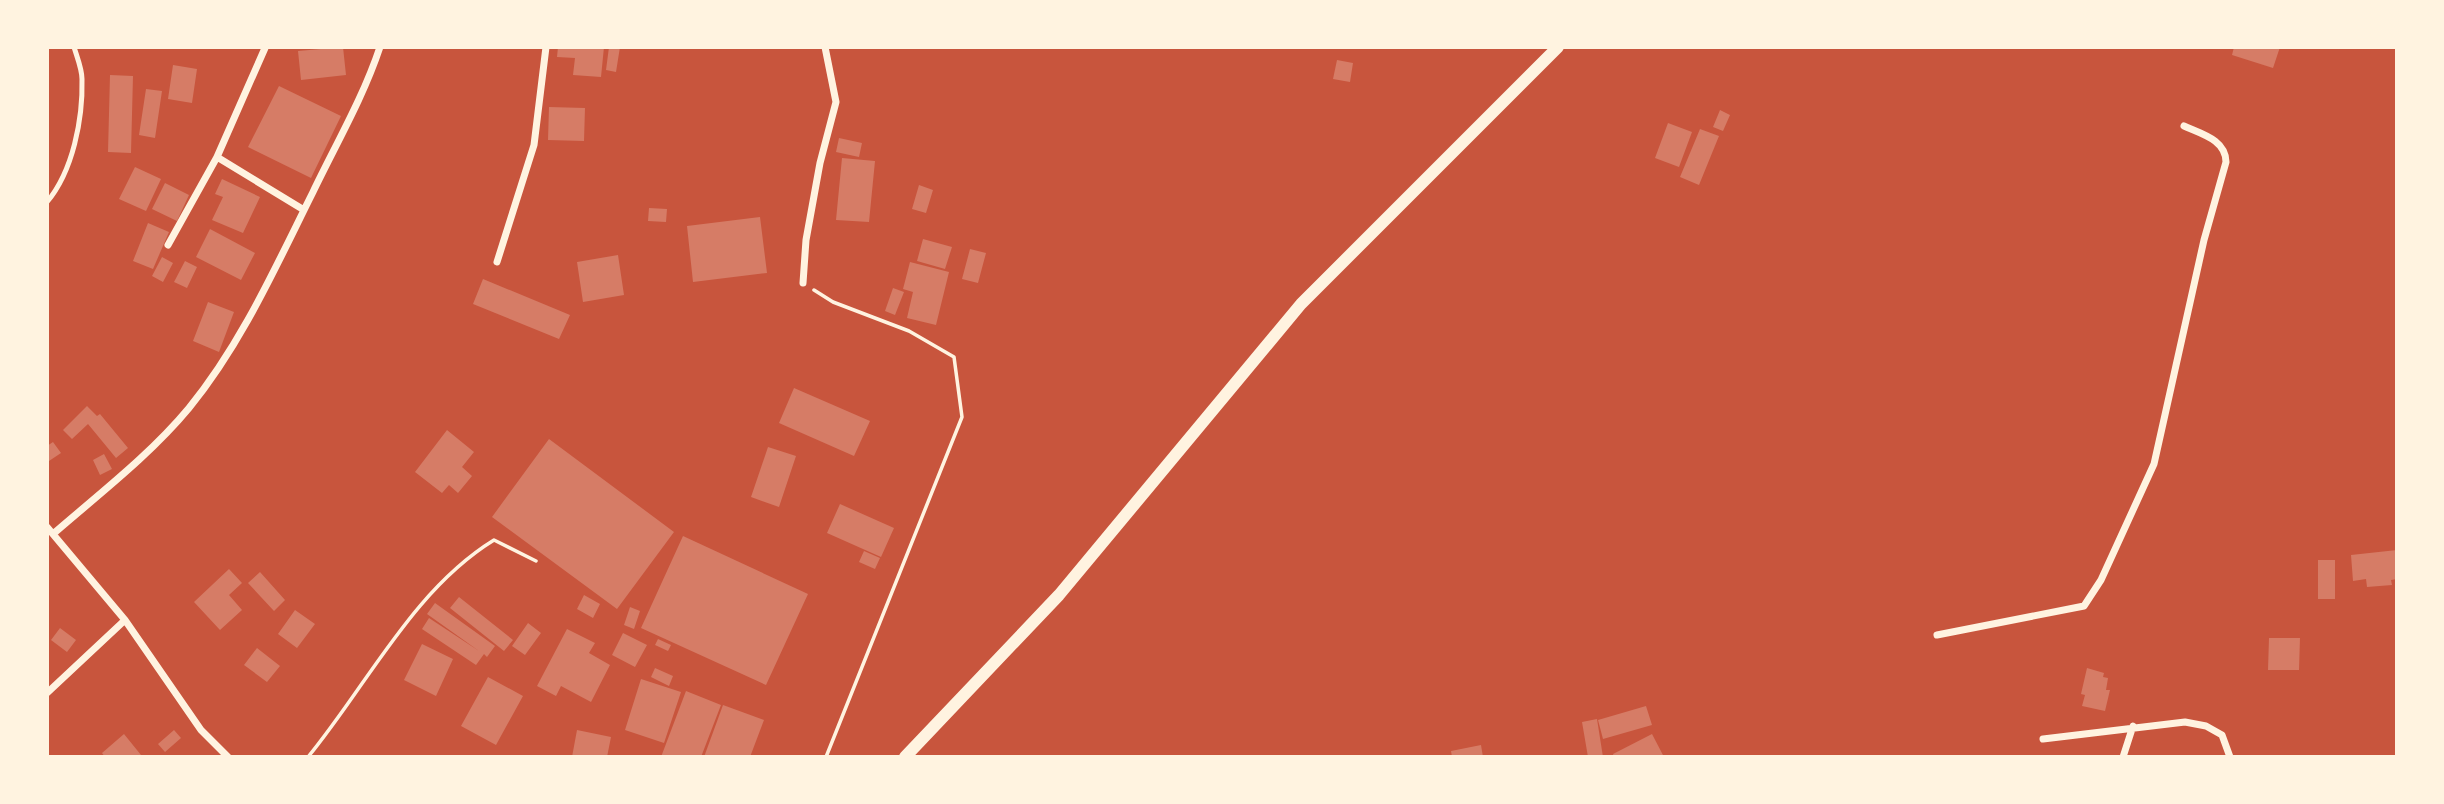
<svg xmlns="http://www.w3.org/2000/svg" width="2444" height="804" viewBox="0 0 2444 804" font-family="Spectral,serif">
<rect width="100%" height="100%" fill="#c8553d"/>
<!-- building -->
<path fill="#d67c66" d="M 343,47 L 346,75 L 301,80 L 298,51 Z
M 558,47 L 604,47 L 601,77 L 573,75 L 575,58 L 557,57 Z
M 609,47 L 620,47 L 616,72 L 606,70 Z
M 2234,47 L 2280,47 L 2273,68 L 2232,55 Z
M 1337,60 L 1353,63 L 1350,82 L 1333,79 Z
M 173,65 L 197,69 L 192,103 L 168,99 Z
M 110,75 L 133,76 L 131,153 L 108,152 Z
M 279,86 L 341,116 L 311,178 L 248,147 Z
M 146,89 L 162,91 L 155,138 L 139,135 Z
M 549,107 L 585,108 L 584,141 L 548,140 Z
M 1720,110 L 1730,115 L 1723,131 L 1713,127 Z
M 1668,123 L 1692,132 L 1679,167 L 1655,158 Z
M 1700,129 L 1719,136 L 1699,185 L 1680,177 Z
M 839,138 L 862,143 L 859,157 L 836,152 Z
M 842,158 L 875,161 L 869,222 L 836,220 Z
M 135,167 L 161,179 L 146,211 L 119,199 Z
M 222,179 L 260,197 L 243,233 L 212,220 L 223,197 L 215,194 Z
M 165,183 L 189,195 L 177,221 L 152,209 Z
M 919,185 L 933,190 L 926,213 L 912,209 Z
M 649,208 L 667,209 L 666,222 L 648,221 Z
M 760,217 L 767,273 L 693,282 L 687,226 Z
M 148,223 L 169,232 L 153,269 L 133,261 Z
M 210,229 L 255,253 L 241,280 L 196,257 Z
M 923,239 L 952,247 L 945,269 L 917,261 Z
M 970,249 L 986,253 L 978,283 L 962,279 Z
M 618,255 L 624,295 L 583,302 L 577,262 Z
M 162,257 L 173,263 L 163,282 L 152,276 Z
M 185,261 L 197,267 L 187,288 L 174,282 Z
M 910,262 L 949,272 L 936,325 L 907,318 L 913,292 L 903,289 Z
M 483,279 L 570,315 L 559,339 L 473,304 Z
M 893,288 L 904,292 L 895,315 L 885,311 Z
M 208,302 L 234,312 L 219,352 L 193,341 Z
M 794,388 L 870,421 L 854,456 L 779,423 Z
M 87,406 L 97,416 L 100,414 L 128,448 L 116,458 L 88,424 L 72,439 L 63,430 Z
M 447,430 L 474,452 L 462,467 L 472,476 L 458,493 L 449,485 L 442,493 L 415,472 Z
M 549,439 L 674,532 L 617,609 L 492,517 Z
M 53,442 L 61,453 L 49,461 L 47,446 Z
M 768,447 L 796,456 L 779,507 L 751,497 Z
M 104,454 L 112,469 L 100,475 L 93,460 Z
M 840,504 L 894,528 L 881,557 L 827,533 Z
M 683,536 L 808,594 L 766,685 L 641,628 Z
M 2397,550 L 2397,579 L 2391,580 L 2392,585 L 2367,587 L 2366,579 L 2353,581 L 2351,555 Z
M 864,551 L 880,558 L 875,569 L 859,562 Z
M 2318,560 L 2335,560 L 2335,599 L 2318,599 Z
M 229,569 L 242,583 L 229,595 L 242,610 L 220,630 L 194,602 Z
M 260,572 L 285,600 L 274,611 L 248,583 Z
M 584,595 L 600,604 L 593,618 L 577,609 Z
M 459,597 L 513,640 L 504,651 L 450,608 Z
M 435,603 L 495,646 L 487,657 L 484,654 L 476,665 L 422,629 L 429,618 L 479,651 L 427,614 Z
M 630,607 L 640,611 L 634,629 L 624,625 Z
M 295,610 L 315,624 L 297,648 L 278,634 Z
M 528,623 L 541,633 L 525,655 L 512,646 Z
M 60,628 L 76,640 L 67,652 L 51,640 Z
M 567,629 L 595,643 L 589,653 L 610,665 L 591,702 L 561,686 L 556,696 L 537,686 Z
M 623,633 L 647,645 L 635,667 L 612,655 Z
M 2269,638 L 2300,638 L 2299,670 L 2268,670 Z
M 658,639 L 671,645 L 668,651 L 655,645 Z
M 422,644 L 453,659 L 436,696 L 404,680 Z
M 257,648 L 280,666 L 267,682 L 244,665 Z
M 655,668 L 673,676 L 669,686 L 651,677 Z
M 2087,668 L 2104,673 L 2103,677 L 2108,678 L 2106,690 L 2110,690 L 2105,711 L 2082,706 L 2085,695 L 2081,694 Z
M 488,677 L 523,696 L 496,745 L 461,726 Z
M 641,679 L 681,692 L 664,743 L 625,730 Z
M 686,691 L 721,705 L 701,757 L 661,757 Z
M 723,705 L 764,720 L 750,757 L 704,757 Z
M 1646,706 L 1652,725 L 1603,739 L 1598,720 Z
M 1597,719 L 1603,757 L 1588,757 L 1582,722 Z
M 174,730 L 181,738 L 165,752 L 158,744 Z
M 577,730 L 611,737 L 607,757 L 572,757 Z
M 124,734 L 141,755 L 105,757 L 102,753 Z
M 1652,734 L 1664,757 L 1614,757 L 1613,754 Z
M 1481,745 L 1483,757 L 1452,757 L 1451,751 Z"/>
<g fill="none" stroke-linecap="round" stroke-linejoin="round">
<!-- path -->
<path stroke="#fff3e0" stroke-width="3.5" d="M 814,290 L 833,302 L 909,331 L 954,357 L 962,417 L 826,757
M 308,757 C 368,684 413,590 494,540 L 536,561"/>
<!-- service -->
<path stroke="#fff3e0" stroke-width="5" d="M 47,202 C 73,171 83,119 82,79 C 82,69 77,57 74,47"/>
<!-- minor -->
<path stroke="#fff3e0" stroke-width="7" d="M 265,48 L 217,157 L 304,210
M 168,245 L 217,157
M 497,262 L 534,145 L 546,47
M 803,283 L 806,240 L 820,163 L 836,102 L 825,47
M 47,527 L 125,620 L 201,730 L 228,757
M 53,534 C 99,494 150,455 189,408 C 242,343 276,266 313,192 C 336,144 363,98 380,47
M 1937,635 L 2084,606 L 2101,580 L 2154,464 L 2204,240 L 2226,162 C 2226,140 2202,134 2184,126
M 47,693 L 125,620
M 2043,739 L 2185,722 L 2206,726 L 2222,735 L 2230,757
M 2123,757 L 2133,726"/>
<!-- tertiary -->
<path stroke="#fff3e0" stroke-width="12" d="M 905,757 L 1059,595 L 1301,304 L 1558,47"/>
</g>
<!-- border -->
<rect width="2444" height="804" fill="none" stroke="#fff3e0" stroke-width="98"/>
</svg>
